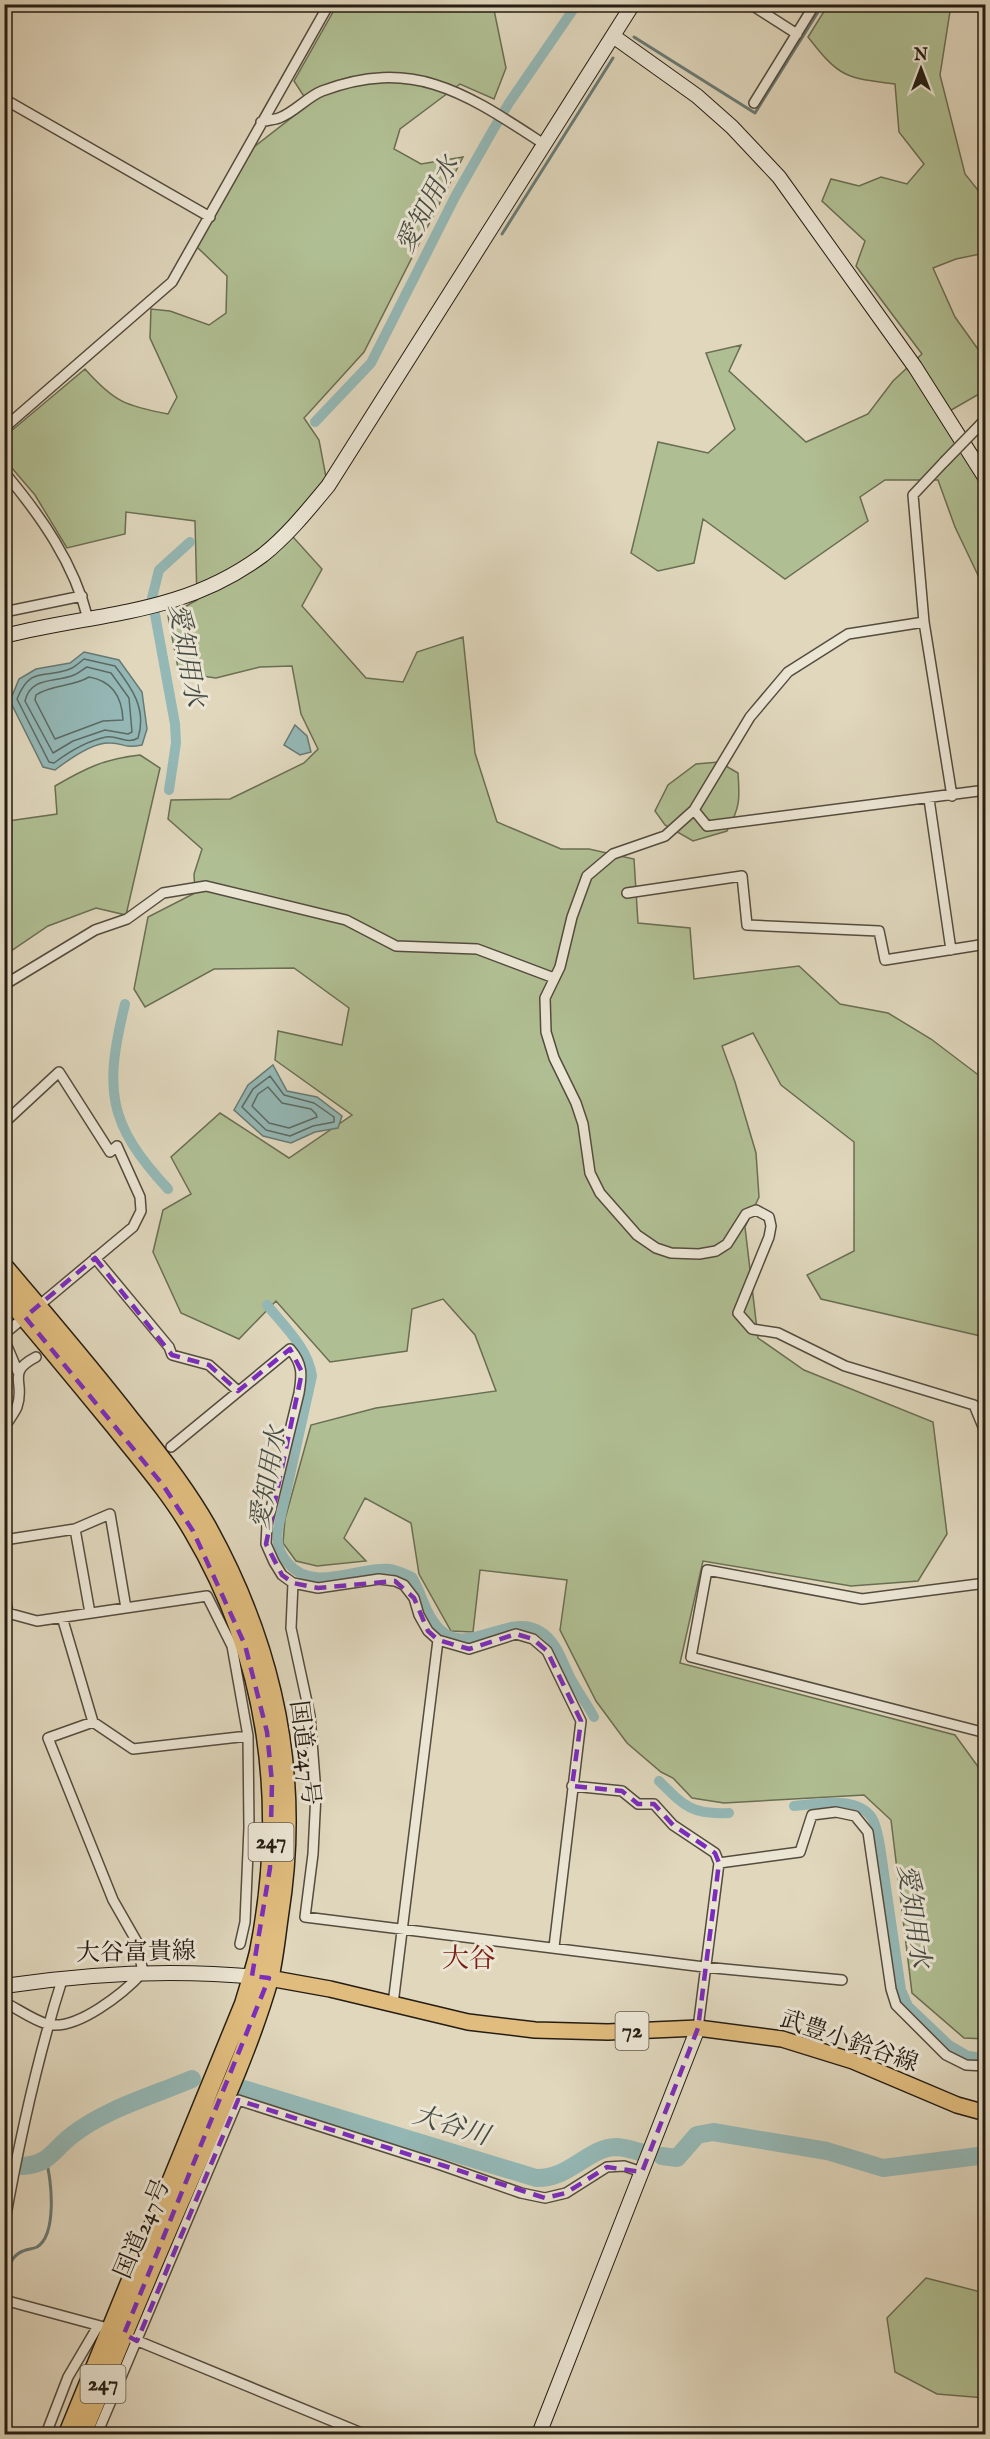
<svg xmlns="http://www.w3.org/2000/svg" width="990" height="2439" viewBox="0 0 990 2439" font-family="'IM FELL English','Noto Serif JP',serif">
<rect width="100%" height="100%" fill="#e0d7bd"/>
<filter id="stains"><feTurbulence type="fractalNoise" baseFrequency=".00333" numOctaves="4"/><feColorMatrix values="0 0 0 0 .2 0 0 0 0 .09 0 0 0 0 .02 0 0 0 .5 -.17"/></filter>
<radialGradient id="worn" r=".72"><stop offset=".6" stop-color="#630" stop-opacity="0"/><stop offset="1" stop-color="#630" stop-opacity=".3"/></radialGradient>
<!-- green -->
<path fill="#b0bf93" stroke="#6a6e53" stroke-width="1.5" d="M 337,5 L 493,5 L 506,68 L 494,99 L 460,84 L 400,129 L 394,149 L 421,164 L 463,157 L 364,352 L 304,418 L 319,440 L 326,477 L 284,527 L 322,569 L 302,606 L 366,678 L 403,682 L 417,652 L 463,637 L 475,753 L 497,822 L 561,849 L 589,849 L 634,859 L 638,923 L 690,928 L 694,979 L 799,966 L 840,1004 L 888,1013 L 931,1039 L 985,1080 L 985,1337 L 821,1299 L 807,1275 L 854,1251 L 854,1142 L 781,1085 L 753,1033 L 722,1046 L 735,1082 L 756,1153 L 759,1197 L 745,1227 L 758,1338 L 804,1370 L 933,1422 L 947,1534 L 918,1581 L 851,1586 L 703,1561 L 680,1663 L 955,1735 L 979,1768 L 985,1765 L 985,2039 L 964,2038 L 912,1993 L 891,1820 L 864,1795 L 724,1803 L 692,1798 L 673,1778 L 661,1772 L 627,1743 L 596,1701 L 560,1630 L 567,1580 L 480,1570 L 473,1632 L 451,1631 L 419,1574 L 411,1523 L 365,1498 L 344,1538 L 366,1561 L 317,1566 L 296,1561 L 283,1543 L 285,1519 L 311,1425 L 376,1408 L 496,1391 L 475,1335 L 443,1299 L 412,1309 L 407,1351 L 330,1362 L 276,1301 L 239,1339 L 181,1313 L 153,1252 L 163,1210 L 191,1194 L 171,1157 L 220,1113 L 289,1158 L 352,1115 L 275,1060 L 278,1031 L 342,1045 L 349,1008 L 294,968 L 214,969 L 145,1007 L 134,989 L 148,917 L 195,893 L 194,874 L 202,849 L 168,819 L 171,800 L 230,799 L 304,763 L 318,749 L 301,714 L 292,666 L 260,667 L 216,678 L 179,673 L 168,616 L 197,600 L 195,521 L 126,512 L 125,534 L 67,548 L 35,495 L 5,460 L 4,437 L 85,369 C 114,402 126,406 168,414 L 177,397 L 150,338 L 151,309 L 170,311 L 209,325 L 226,313 L 227,276 L 197,247 L 254,147 L 309,104 L 294,81 Z
M 828,5 L 951,5 L 940,75 L 965,174 L 985,199 L 985,253 L 956,259 L 933,268 L 955,317 L 985,359 L 986,390 L 939,417 L 985,490 L 985,590 L 955,527 L 938,480 L 885,480 L 860,497 L 868,521 L 785,579 L 703,519 L 694,563 L 658,571 L 631,553 L 658,442 L 708,453 L 735,429 L 706,353 L 741,345 L 729,371 L 806,442 L 868,414 L 893,381 L 922,354 L 856,266 L 865,241 L 822,201 L 831,179 L 859,186 L 881,177 L 907,184 L 924,164 L 899,132 L 895,84 C 845,78 839,77 808,37 Z
M 140,755 L 160,768 L 126,915 L 96,908 L 48,926 L 5,955 L 4,818 L 8,821 L 57,814 L 55,786 C 86,768 104,759 140,755 Z
M 719,762 L 738,773 C 740,799 740,808 727,831 L 693,841 L 665,825 L 655,811 L 668,785 L 696,764 Z
M 926,2278 L 985,2293 L 985,2398 L 937,2394 L 895,2372 L 887,2318 Z"/>
<!-- water -->
<path fill="#94b8b6" stroke="#687a75" stroke-width="1.5" d="M 84,652 L 119,660 L 142,692 L 147,729 L 142,745 C 123,749 125,743 110,743 C 93,742 68,760 55,770 L 43,767 L 10,701 L 19,679 L 36,669 L 70,663 Z
M 295,725 L 307,736 L 311,752 L 300,755 L 284,745 Z
M 273,1065 L 287,1091 L 317,1097 L 342,1116 L 338,1128 L 315,1132 L 291,1143 L 263,1136 L 234,1110 L 248,1085 Z"/>
<g fill="none" stroke-linecap="round" stroke-linejoin="round">
<!-- shore -->
<path stroke="#5c6a64" stroke-width="1.5" d="M 84,659 L 115,666 C 132,688 147,709 138,738 C 127,745 118,735 106,737 C 86,741 70,751 54,763 L 49,762 L 17,699 C 31,664 46,680 72,668 C 76,666 80,662 84,659 Z
M 87,667 L 111,673 L 129,698 L 132,732 L 128,734 L 105,730 L 73,741 L 53,753 L 25,701 C 31,676 55,683 74,675 C 79,673 83,669 87,667 Z
M 89,677 C 113,681 122,697 123,720 L 103,721 L 55,739 L 35,700 L 36,695 C 52,684 73,687 89,677 Z
M 270,1076 L 284,1095 L 314,1103 L 334,1117 L 334,1122 L 313,1126 L 290,1136 L 266,1130 L 242,1107 L 253,1089 Z
M 268,1087 L 282,1103 L 311,1109 L 316,1114 L 317,1117 L 289,1128 L 269,1123 L 252,1106 L 258,1094 Z"/>
<!-- stream -->
<path stroke="#687a75" stroke-width="3" d="M 634,37 L 755,113 L 823,4
M 502,234 L 613,58
M 4,2282 C 8,2269 10,2256 23,2251 C 27,2249 33,2249 37,2247 C 57,2235 52,2180 46,2161"/>
<!-- canal -->
<path stroke="#94b8b6" stroke-width="10" d="M 315,422 L 371,363 L 456,195 L 493,130 L 509,103 L 577,4
M 169,790 L 176,743 L 175,724 L 152,598 L 159,570 L 190,542
M 125,1004 C 104,1090 107,1123 168,1189
M 267,1305 C 284,1326 308,1348 312,1376 L 278,1529 C 276,1543 279,1552 288,1563 C 313,1594 360,1565 390,1569 C 397,1570 405,1574 412,1577 C 421,1591 424,1609 434,1622 C 462,1664 506,1610 540,1631 C 557,1641 562,1661 570,1677 C 577,1690 586,1703 594,1717
M 659,1781 C 684,1806 692,1815 729,1813
M 794,1806 C 817,1804 857,1795 872,1818 C 877,1826 878,1836 880,1846 L 901,1990 L 908,2006 L 949,2045 L 968,2056 L 986,2058"/>
<!-- river -->
<path stroke="#94b8b6" stroke-width="18" d="M 244,2089 L 536,2178 C 570,2179 587,2148 616,2147 C 624,2147 632,2150 640,2152
M 662,2156 L 677,2158 L 697,2135 L 713,2132 L 827,2151 L 883,2168 L 986,2155
M 4,2158 L 11,2163
M 22,2166 C 50,2164 51,2152 71,2136 C 105,2109 152,2096 192,2079"/>
<!-- street casing -->
<g stroke="#544c3e" stroke-width="12">
<path id="street" d="M 750,4 L 797,34
M 4,99 L 210,217
M 754,103 L 815,4
M 261,122 C 267,120 274,120 279,118 C 295,112 307,97 322,91 C 415,56 468,95 544,144
M 979,426 L 986,418
M 4,428 L 172,282 L 329,4
M 944,462 L 913,495 L 924,622 L 952,796
M 4,472 C 41,516 74,563 88,619
M 4,612 L 82,596
M 924,622 L 848,634 L 788,672 L 750,717 L 694,810 L 665,836 L 613,854 L 587,876 L 572,917 L 560,967 L 545,998 L 546,1032 L 554,1058 L 576,1103 L 583,1124 L 590,1173 L 600,1193 L 637,1235 L 656,1248 L 671,1253 L 699,1254 L 716,1251 L 727,1244 L 746,1214 L 756,1210 L 769,1217 L 771,1226 L 769,1237 L 738,1313 L 752,1329 L 778,1333 L 845,1366 L 974,1405 L 986,1434
M 929,799 L 951,950
M 694,810 L 707,826 L 986,790
M 627,893 L 742,876 L 747,925 L 879,931 L 885,960 L 986,944
M 4,985 L 95,930 L 127,919 L 163,893 L 206,886 L 346,920 L 396,946 L 477,949 L 554,978
M 4,1123 L 59,1072 L 110,1152 L 117,1146 L 140,1197 L 141,1211 L 133,1227 L 36,1308
M 95,1258 L 169,1347 L 172,1355 L 209,1365 L 238,1391
M 4,1334 L 26,1316
M 4,1339 L 18,1372
M 4,1428 C 8,1421 14,1414 17,1407 C 26,1382 5,1373 36,1357
M 171,1447 L 290,1349 C 303,1364 302,1375 299,1393 L 267,1525 L 266,1544 L 274,1562 L 282,1575 L 293,1583 L 318,1588 L 379,1579 L 395,1581 L 404,1585 L 414,1598 L 419,1615 L 428,1631 L 438,1640 L 469,1649 L 516,1634 L 533,1639 L 547,1651 L 581,1721 L 554,1947
M 75,1529 L 90,1613
M 4,1540 L 75,1529 L 110,1514 L 126,1608
M 293,1583 L 291,1628 L 310,1716 L 316,1793 L 313,1854 L 305,1917 L 704,1967 L 842,1980
M 986,1583 L 862,1599 L 707,1570 L 691,1657 L 986,1733
M 4,1593 L 8,1612
M 4,1612 L 37,1621 L 207,1596 L 232,1646 L 248,1736 L 249,1828 L 245,1922 L 240,1944
M 62,1617 L 93,1722 L 133,1749 L 248,1736
M 572,1786 L 622,1791 L 638,1804 L 654,1804 L 673,1825 L 715,1853 L 719,1863 L 698,2028
M 719,1863 L 800,1852 L 812,1815 L 836,1812 L 855,1816 L 868,1832 L 891,1989 L 896,2005 L 946,2055 L 966,2065 L 986,2066
M 4,2002 C 18,2009 33,2020 47,2024 C 76,2032 125,1992 143,1972 L 137,1942 L 113,1900 L 48,1738 L 93,1722
M 393,2004 L 438,1640
M 4,2226 C 19,2142 37,2058 63,1977
M 4,2300 L 104,2327
M 133,2339 L 364,2434
M 46,2434 L 68,2377 L 98,2326
M 97,2434 L 238,2100 L 441,2165 L 521,2193 L 545,2198 L 566,2193 L 607,2167 L 624,2166 L 642,2172"/>
</g>
<!-- secondary casing -->
<g stroke="#251d13" stroke-width="16">
<path id="secondary" d="M 613,36 L 697,96 L 732,127 L 779,177 L 915,367 L 986,479
M 4,636 C 98,612 181,616 263,555 C 288,535 308,510 328,486 L 633,4
M 4,1986 C 89,1973 174,1969 259,1977
M 539,2434 L 698,2028"/>
</g>
<!-- primary casing -->
<g stroke="#251d13" stroke-width="18">
<path id="primary" d="M 269,1978 L 330,1989 L 468,2022 L 535,2030 L 608,2032 L 698,2028 L 782,2039 L 853,2061 L 957,2105 L 986,2113"/>
</g>
<!-- highway casing -->
<g stroke="#251d13" stroke-width="21">
<path id="highway" d="M 4,1267 C 47,1318 91,1369 132,1422 C 159,1455 186,1490 207,1527 C 274,1648 301,1778 279,1915 C 276,1936 274,1958 269,1979 C 248,2053 211,2130 180,2201 C 146,2279 114,2357 82,2434
M 4,1293 C 42,1337 78,1381 115,1426 C 142,1460 171,1493 193,1531 C 270,1661 288,1805 259,1952 C 255,1969 249,1987 244,2004 L 68,2434"/>
</g>
<!-- street -->
<use href="#street" stroke="#ebe5d4" stroke-width="9"/>
<!-- secondary -->
<use href="#secondary" stroke="#ebe5d4" stroke-width="14"/>
<!-- primary -->
<use href="#primary" stroke="#e0bc7e" stroke-width="15"/>
<!-- highway -->
<use href="#highway" stroke="#e0bc7e" stroke-width="18"/>
<!-- street-bridge casing -->
<g stroke="#544c3e" stroke-width="12" stroke-linecap="butt">
<path id="street-bridge" d="M 944,462 L 979,426"/>
</g>
<!-- street-bridge -->
<use href="#street-bridge" stroke="#ebe5d4" stroke-width="9"/>
</g>
<!-- marked area -->
<path fill="none" stroke="#7b2cbf" stroke-width="4.5" stroke-dasharray="12 8" stroke-linejoin="round" d="M 95,1258 L 172,1355 L 209,1365 L 238,1391 L 290,1349 L 302,1372 L 266,1544 L 282,1575 L 293,1583 L 318,1588 L 395,1581 L 414,1598 L 428,1631 L 438,1640 L 469,1649 L 516,1634 L 533,1639 L 547,1651 L 581,1721 L 572,1786 L 622,1791 L 638,1804 L 654,1804 L 673,1825 L 715,1853 L 719,1863 L 698,2028 L 642,2172 L 607,2167 L 566,2193 L 545,2198 L 238,2100 L 137,2341 L 124,2334 L 269,1978 L 252,1976 L 270,1868 L 272,1782 L 267,1732 L 245,1645 L 193,1531 L 163,1485 L 25,1317 Z"/>
<g text-anchor="middle" dominant-baseline="central" stroke-width="6" stroke-linejoin="round" paint-order="stroke">
<!-- shield labels -->
<g fill="#ebe5d4" stroke="#60594d" stroke-width="1.5">
<rect x="248.5" y="1823" width="45" height="38" rx="4.5"/>
<rect x="615.5" y="2012" width="33" height="38" rx="4.5"/>
<rect x="80.5" y="2365" width="45" height="38" rx="4.5"/>
</g>
<g font-size="22" font-weight="bold" fill="#251d13">
<text x="271" y="1842">247</text>
<text x="632" y="2031">72</text>
<text x="103" y="2384">247</text>
</g>
<!-- street labels -->
<g font-size="24" fill="#251d13" stroke="#ebe5d4">
<text transform="translate(304 1753) rotate(83)">国道247号</text>
<text transform="translate(136 1953) rotate(-1)">大谷富貴線</text>
<text transform="translate(849 2042) rotate(19)">武豊小鈴谷線</text>
<text transform="translate(143 2229) rotate(-67)">国道247号</text>
</g>
<!-- water labels -->
<g font-size="26" font-style="italic" fill="#464c44" stroke="#ebe5d4">
<text transform="translate(428 205) rotate(-62)">愛知用水</text>
<text transform="translate(186 655) rotate(80)">愛知用水</text>
<text transform="translate(269 1478) rotate(-80)">愛知用水</text>
<text transform="translate(913 1916) rotate(82)">愛知用水</text>
<text transform="translate(451 2126) rotate(17)">大谷川</text>
</g>
<!-- quarter labels -->
<g font-size="27" fill="#7a1f14" stroke="#ebe5d4">
<text x="469" y="1960">大谷</text>
</g>
</g>
<!-- margin -->
<rect width="990" height="2439" fill="none" stroke="#e0d7bd" stroke-width="24"/>
<rect x="6" y="6" width="978" height="2427" fill="none" stroke="#251d13" stroke-width="3"/>
<rect x="12" y="12" width="966" height="2415" fill="none" stroke="#251d13" stroke-width="1.5"/>
<!-- north arrow -->
<g transform="translate(921 69)" stroke="#ebe5d4" stroke-width="4.5" paint-order="stroke">
<path d="M0-4.5L10 22L0 15L-10 22Z" fill="#251d13"/>
<text y="-9" font-size="16" font-weight="bold" text-anchor="middle" fill="#251d13">N</text>
</g>
<rect width="100%" height="100%" filter="url(#stains)"/>
<rect width="100%" height="100%" fill="url(#worn)"/>
</svg>
